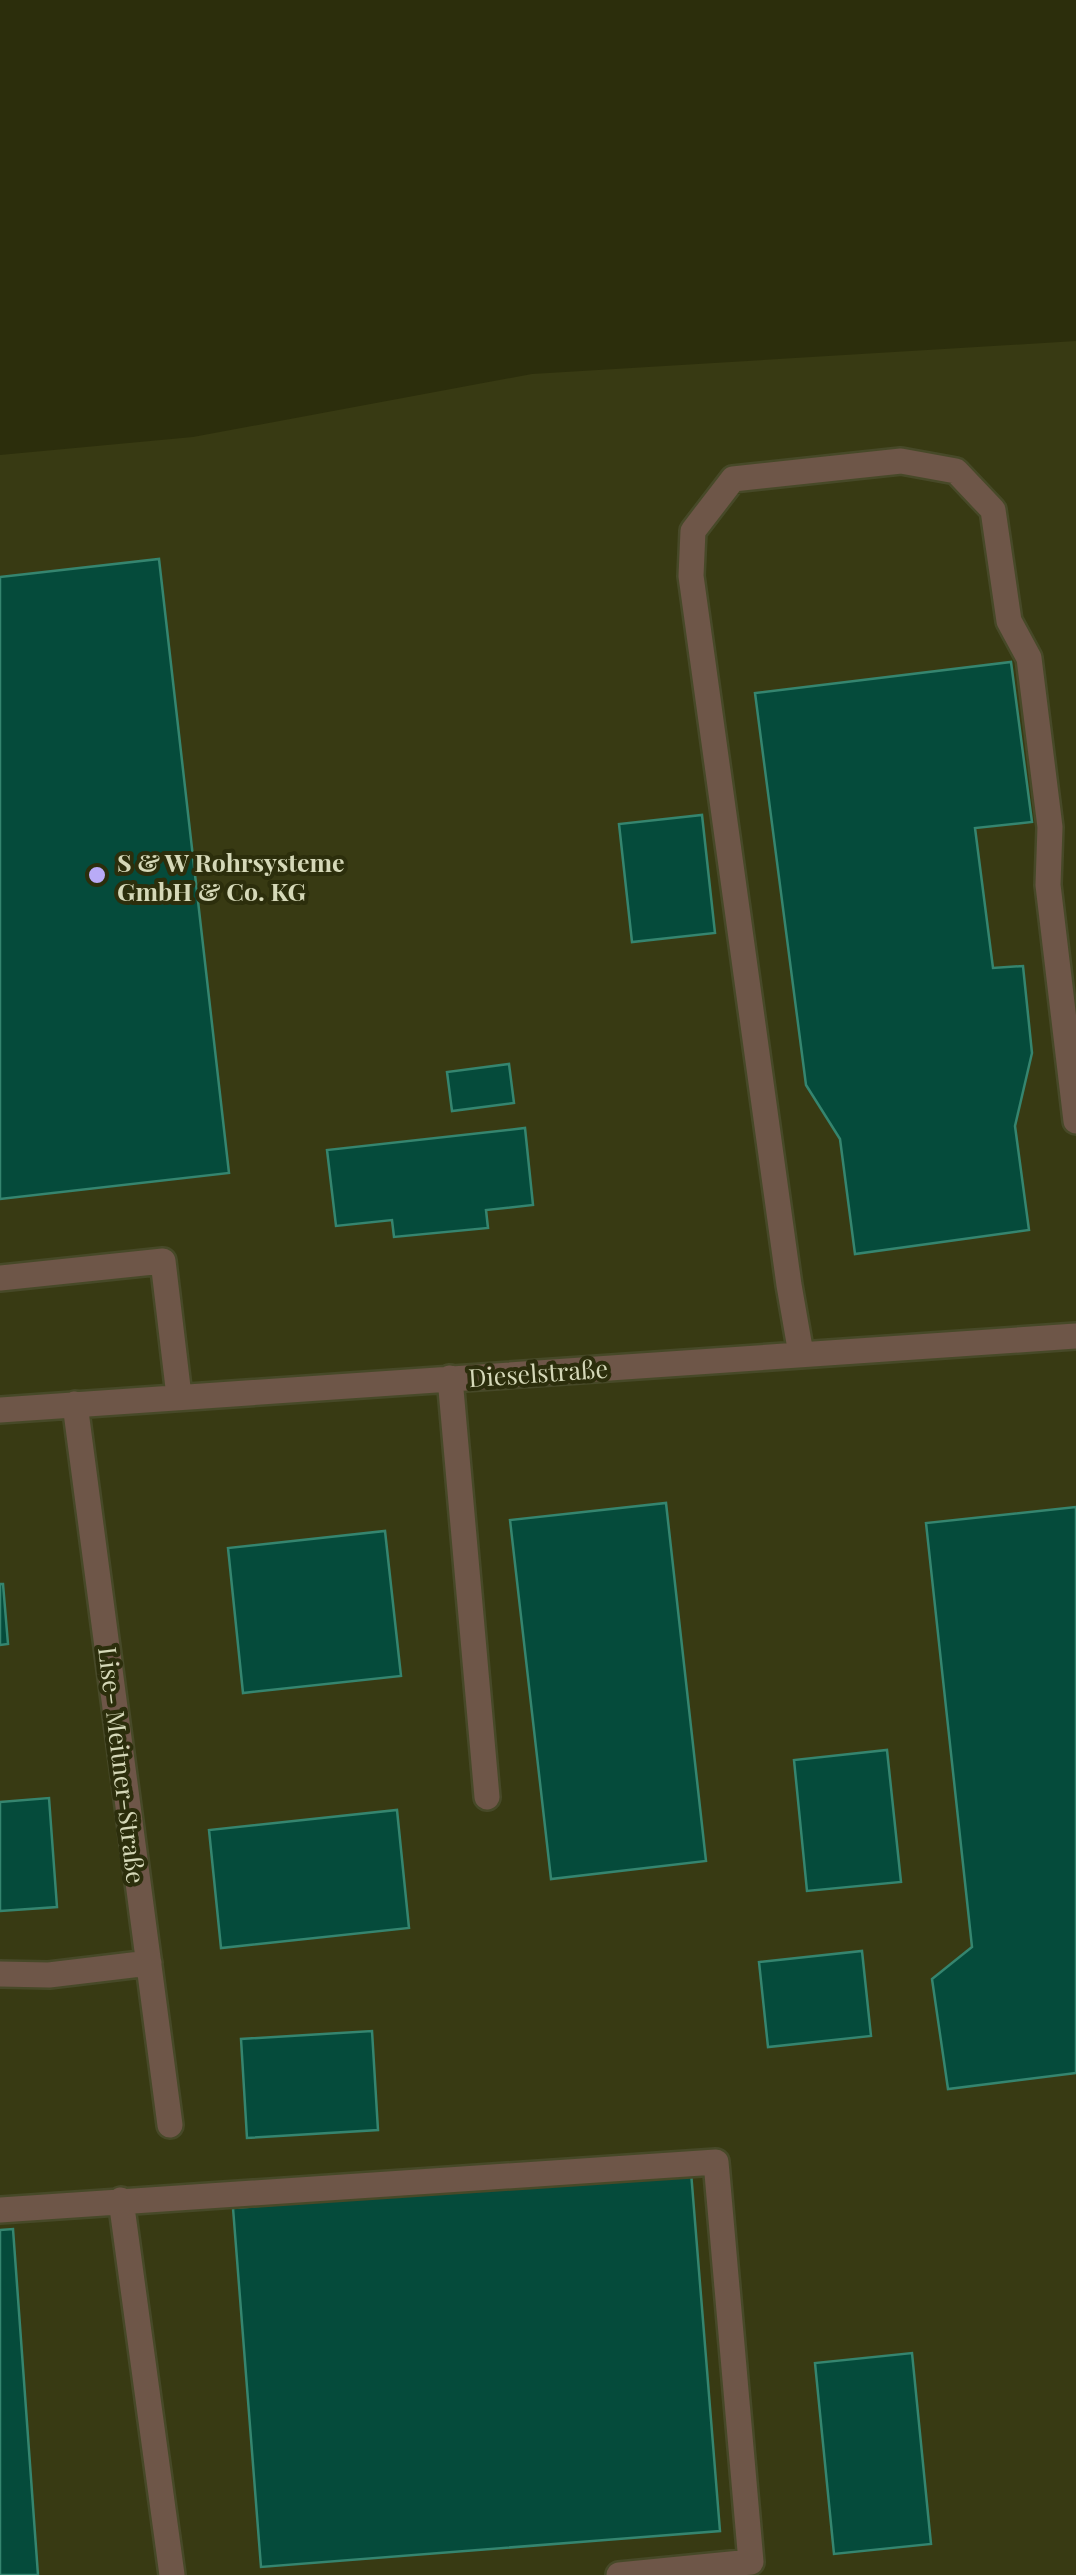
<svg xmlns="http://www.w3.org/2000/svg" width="1076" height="2575" viewBox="0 0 1076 2575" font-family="'Playfair Display',serif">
<rect width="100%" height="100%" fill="#2c2e0c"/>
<!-- built -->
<path fill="#383a13" d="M 1076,341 L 1076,2575 L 0,2575 L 0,455 L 193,437 L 532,374 Z"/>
<!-- building -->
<path fill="#054b3b" stroke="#35856f" stroke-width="2.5" d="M 159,559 L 229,1173 L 0,1199 L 0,577 Z
M 1011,662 L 1032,822 L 975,828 L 993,968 L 1023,966 L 1032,1053 L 1015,1126 L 1029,1230 L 855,1254 L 840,1139 L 806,1085 L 755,693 Z
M 702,815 L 715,933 L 632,942 L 619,824 Z
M 509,1064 L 514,1103 L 452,1111 L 447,1072 Z
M 525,1128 L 533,1205 L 486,1210 L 488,1228 L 394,1237 L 392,1220 L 336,1226 L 327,1150 Z
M 666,1503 L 706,1861 L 551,1879 L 510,1520 Z
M 1076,1507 L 1076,2073 L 948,2089 L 932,1979 L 972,1947 L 926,1523 Z
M 385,1531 L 401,1676 L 243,1693 L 228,1548 Z
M 0,1584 L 3,1584 L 8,1644 L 0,1645 Z
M 887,1750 L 901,1882 L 807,1891 L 794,1760 Z
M 49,1798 L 57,1907 L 0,1911 L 0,1802 Z
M 397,1810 L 409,1928 L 221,1948 L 209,1830 Z
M 862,1951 L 871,2036 L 768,2047 L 759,1962 Z
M 372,2031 L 378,2130 L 247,2138 L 241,2039 Z
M 691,2172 L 720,2531 L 261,2567 L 233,2208 Z
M 13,2229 L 38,2575 L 0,2575 L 0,2230 Z
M 912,2353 L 931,2544 L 834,2554 L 815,2363 Z"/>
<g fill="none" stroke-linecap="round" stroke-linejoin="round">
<!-- minor casing -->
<g stroke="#474928" stroke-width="30">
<path id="minor" d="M 0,1278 L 163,1261 L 179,1396
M 801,1354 L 789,1285 L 691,576 L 693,531 L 733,479 L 901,461 L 956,471 L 993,510 L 1009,621 L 1029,658 L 1050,827 L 1048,885 L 1076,1121
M 450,1378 L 487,1797
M 75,1404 L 170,2125
M 0,1410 L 1076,1336
M 0,1974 L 49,1975 L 149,1963
M 121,2200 L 172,2575
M 0,2210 L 716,2162 L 751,2562 L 619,2575"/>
</g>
<!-- minor -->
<use href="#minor" stroke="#6e5648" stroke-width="25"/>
</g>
<!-- markers -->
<circle fill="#b9abf7" stroke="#2c2e0c" stroke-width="4" cx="97" cy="875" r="10"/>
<g text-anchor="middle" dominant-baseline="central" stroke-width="8" stroke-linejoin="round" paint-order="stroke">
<!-- poi labels -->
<g font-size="25" font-weight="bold" fill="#d5d8b8" stroke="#2c2e0c" text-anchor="start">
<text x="117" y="861">S &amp; W Rohrsysteme<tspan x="117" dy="29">GmbH &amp; Co. KG</tspan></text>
</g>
<!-- street labels -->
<g font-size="25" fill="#d5d8b8" stroke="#2c2e0c">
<text transform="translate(538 1372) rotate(-4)">Dieselstraße</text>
<text transform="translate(123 1765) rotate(83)">Lise- Meitner-Straße</text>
</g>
</g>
</svg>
